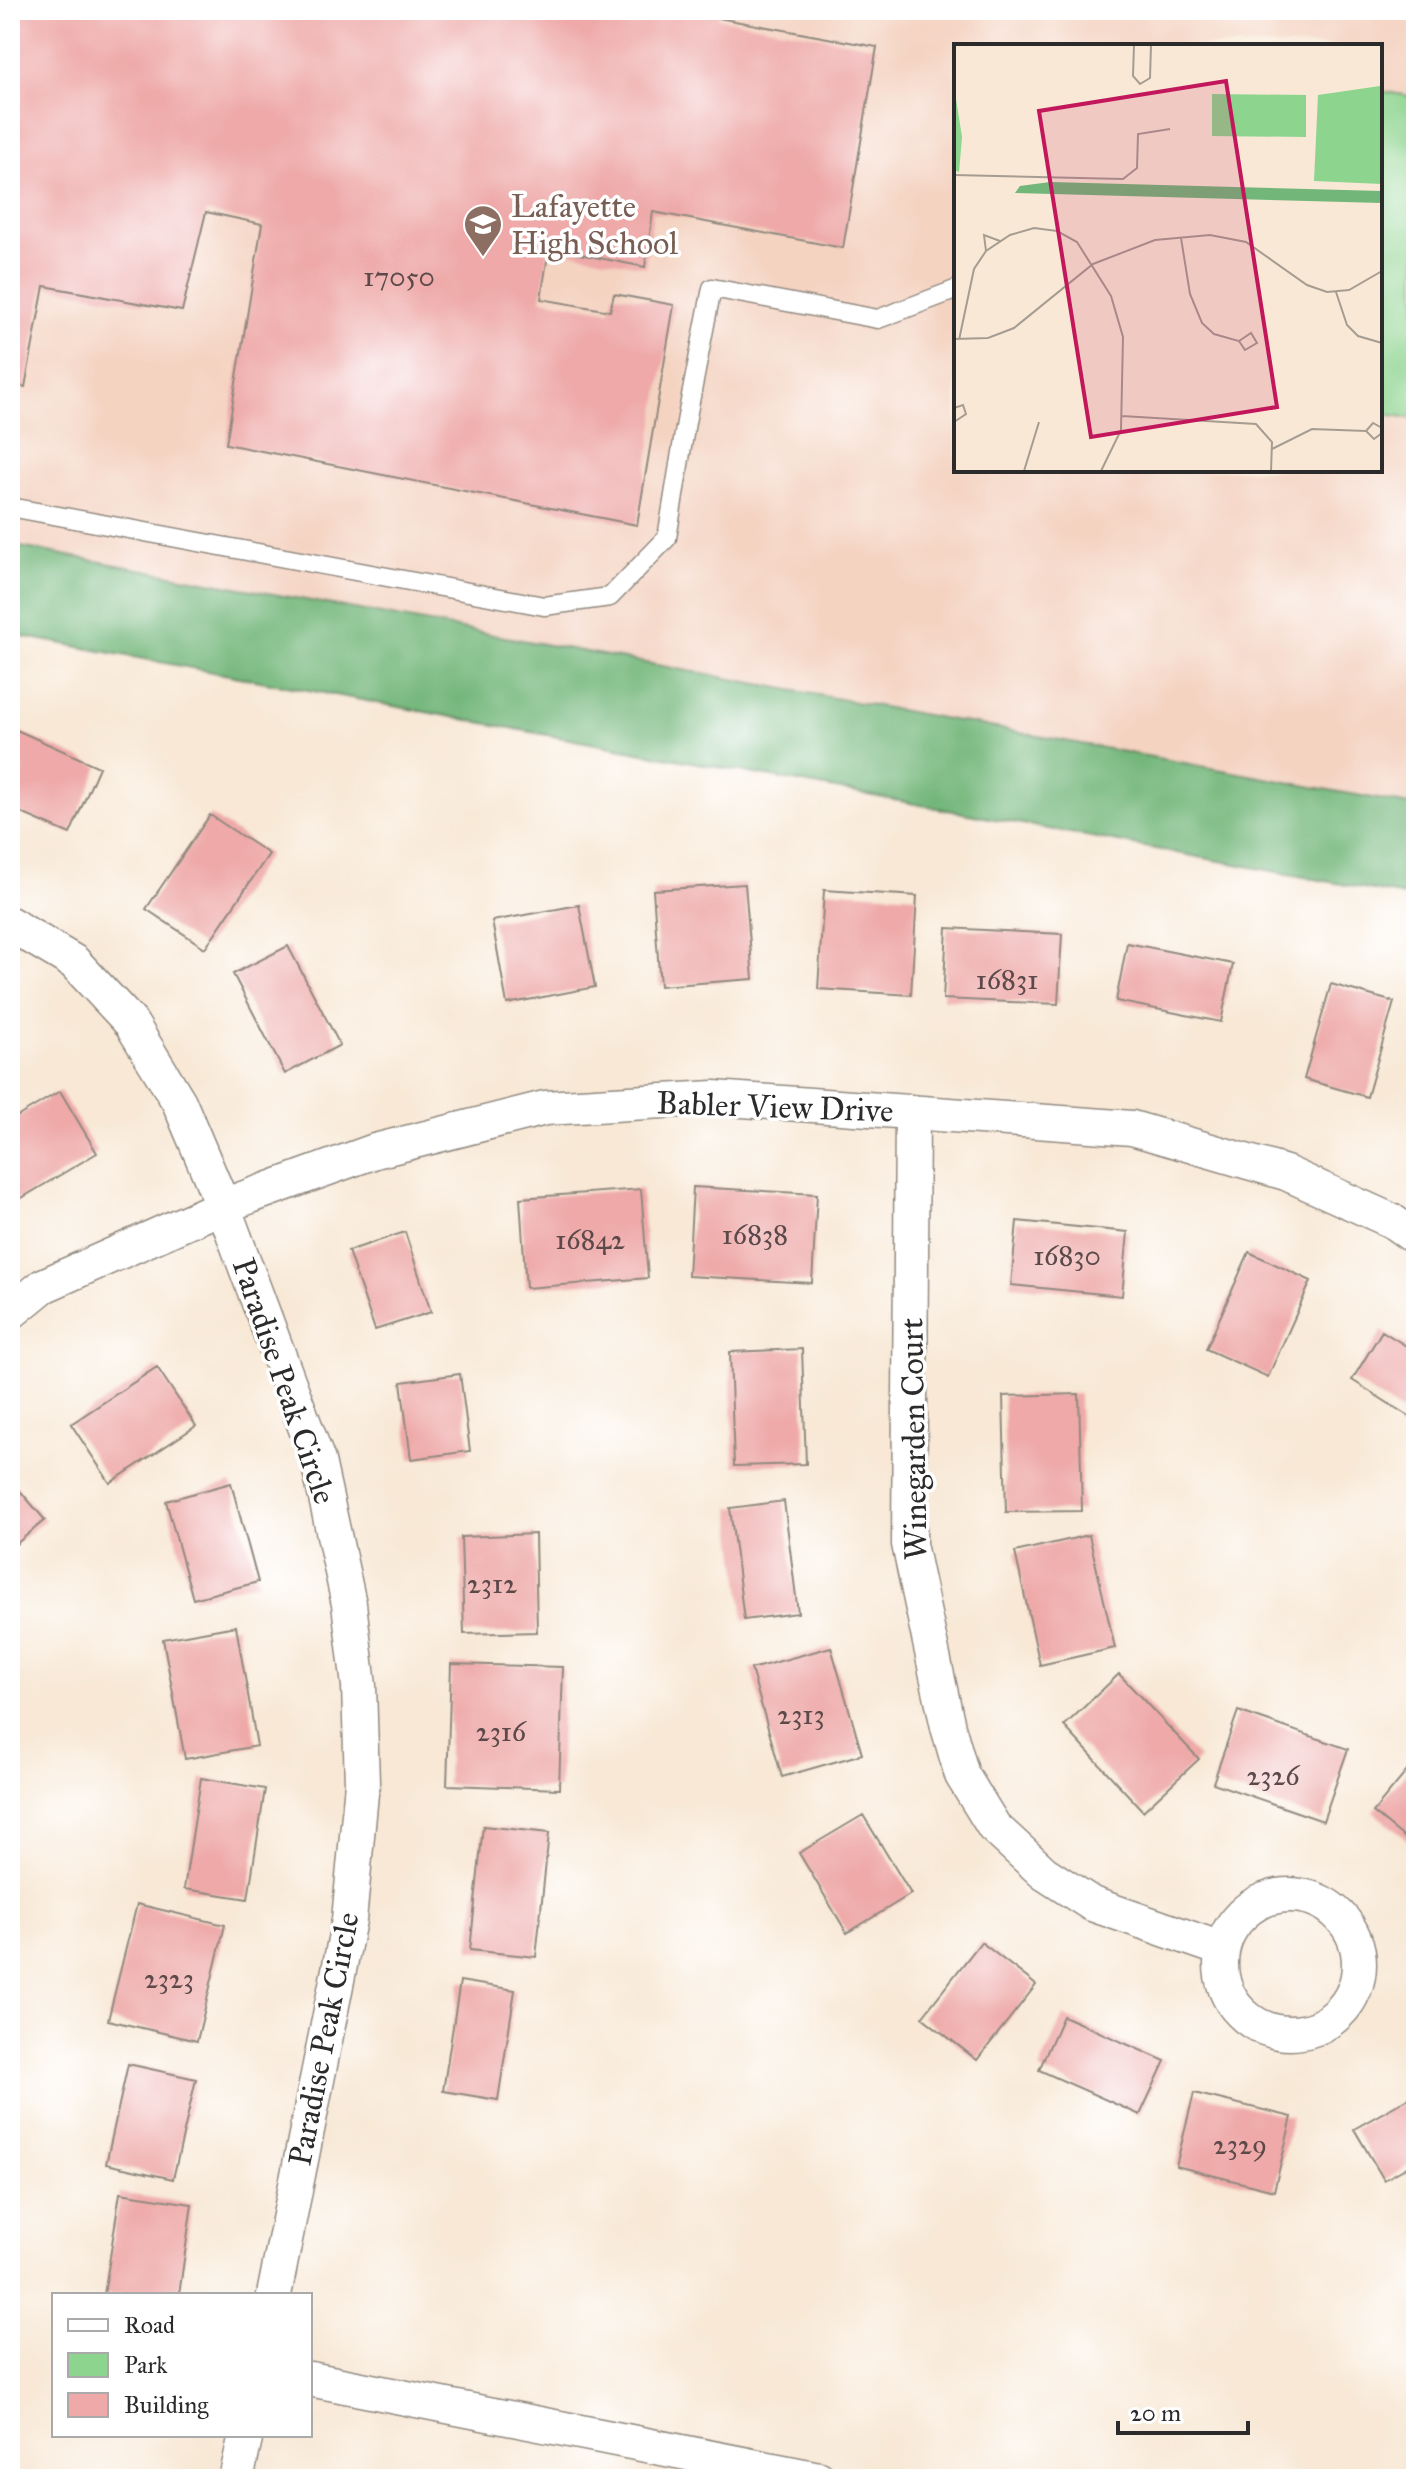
<svg xmlns="http://www.w3.org/2000/svg" width="1426" height="2489" viewBox="0 0 1426 2489" font-family="'IM FELL Great Primer',serif">
<rect width="100%" height="100%" fill="#fff"/>
<filter id="ink" filterUnits="userSpaceOnUse"><feTurbulence type="fractalNoise" baseFrequency=".0125" numOctaves="2"/><feDisplacementMap in="SourceGraphic" scale="16" xChannelSelector="R" yChannelSelector="G"/><feConvolveMatrix kernelMatrix="1 2 1 2 8 2 1 2 1" color-interpolation-filters="sRGB"/></filter>
<filter id="wash" filterUnits="userSpaceOnUse"><feTurbulence type="fractalNoise" baseFrequency=".006" numOctaves="4" result="noise"/><feDisplacementMap in="SourceGraphic" scale="32" xChannelSelector="R" yChannelSelector="G"/><feGaussianBlur stdDeviation="1.8" result="paint"/><feColorMatrix in="noise" values="0 0 0 0 0 0 0 0 0 0 0 0 0 0 0 0 0 1.4 0 .05"/><feComposite in="paint" operator="in"/></filter>
<g filter="url(#wash)">
<rect width="100%" height="100%" fill="#f8e8d5"/>
<!-- built -->
<path fill="#f4d3c1" fill-rule="evenodd" d="M 10,10 L 1416,10 L 1416,806 L 10,545 ZM 956,46 L 1380,46 L 1380,470 L 956,470 Z"/>
<!-- green -->
<path fill="#8dd48e" stroke="#5c805c" stroke-width="2" d="M 1380,91 L 1416,97 L 1416,419 L 1380,413 Z"/>
<!-- forest -->
<path fill="#72b679" stroke="#4e7052" stroke-width="2" d="M 10,545 L 1416,806 L 1416,898 L 10,634 Z"/>
<g id="blocks">
<!-- building -->
<path fill="#eea9a8" d="M 10,10 L 720,10 L 718,18 L 877,47 L 843,248 L 653,212 L 645,267 L 549,248 L 541,299 L 610,311 L 614,294 L 674,305 L 637,525 L 226,444 L 262,224 L 206,212 L 182,311 L 44,286 L 25,387 L 10,384 Z
M 10,727 L 99,767 L 70,834 L 10,808 Z
M 210,815 L 269,854 L 205,948 L 146,909 Z
M 745,884 L 753,979 L 660,986 L 653,890 Z
M 824,890 L 917,896 L 911,995 L 818,989 Z
M 579,905 L 595,987 L 507,1004 L 492,921 Z
M 947,928 L 1062,934 L 1058,1004 L 943,999 Z
M 1127,943 L 1233,964 L 1221,1022 L 1116,1001 Z
M 288,946 L 340,1045 L 285,1074 L 233,974 Z
M 1331,984 L 1394,1002 L 1367,1097 L 1304,1079 Z
M 60,1091 L 97,1153 L 10,1205 L 10,1121 Z
M 693,1187 L 817,1194 L 812,1283 L 688,1276 Z
M 641,1189 L 648,1278 L 526,1288 L 520,1198 Z
M 1017,1221 L 1128,1232 L 1122,1296 L 1011,1285 Z
M 405,1232 L 431,1312 L 375,1330 L 348,1251 Z
M 1249,1252 L 1311,1281 L 1268,1377 L 1206,1349 Z
M 1382,1331 L 1416,1352 L 1416,1421 L 1352,1380 Z
M 802,1349 L 806,1464 L 734,1466 L 730,1352 Z
M 157,1367 L 196,1426 L 110,1483 L 71,1424 Z
M 460,1374 L 470,1451 L 411,1459 L 401,1382 Z
M 1079,1394 L 1082,1511 L 1006,1512 L 1003,1396 Z
M 10,1479 L 45,1520 L 10,1549 Z
M 231,1483 L 258,1582 L 193,1599 L 166,1501 Z
M 784,1501 L 798,1613 L 744,1620 L 730,1508 Z
M 535,1534 L 537,1632 L 464,1634 L 461,1537 Z
M 1089,1535 L 1115,1648 L 1040,1665 L 1015,1552 Z
M 236,1626 L 257,1746 L 185,1759 L 163,1639 Z
M 831,1647 L 862,1754 L 782,1777 L 751,1669 Z
M 451,1664 L 563,1667 L 559,1789 L 447,1785 Z
M 1119,1674 L 1199,1759 L 1143,1811 L 1064,1726 Z
M 1238,1711 L 1348,1749 L 1323,1821 L 1213,1783 Z
M 1412,1765 L 1416,1768 L 1416,1847 L 1373,1812 Z
M 201,1778 L 265,1789 L 248,1899 L 184,1889 Z
M 863,1815 L 911,1894 L 847,1933 L 799,1853 Z
M 483,1826 L 549,1833 L 536,1957 L 470,1950 Z
M 137,1904 L 225,1925 L 197,2041 L 108,2020 Z
M 981,1942 L 1036,1985 L 977,2060 L 922,2017 Z
M 460,1981 L 515,1990 L 498,2100 L 443,2091 Z
M 1063,2016 L 1165,2061 L 1140,2115 L 1039,2070 Z
M 128,2064 L 196,2079 L 173,2179 L 106,2164 Z
M 1194,2093 L 1292,2117 L 1274,2191 L 1176,2166 Z
M 1416,2094 L 1416,2162 L 1384,2180 L 1354,2129 Z
M 120,2193 L 192,2204 L 179,2295 L 104,2295 Z"/>
</g>
</g>
<g filter="url(#ink)">
<use href="#blocks" fill-opacity="0" stroke="#928a80" stroke-width="2"/>
<g fill="none" stroke-linecap="round" stroke-linejoin="round">
<!-- lane casing -->
<g stroke="#928a80" stroke-width="21">
<path id="lane" d="M 10,507 L 544,606 L 610,597 L 667,538 L 686,422 L 712,288 L 878,319 L 955,290"/>
</g>
<!-- street casing -->
<g stroke="#928a80" stroke-width="37">
<path id="street" d="M 10,924 L 74,962 L 131,1023 L 179,1102 L 223,1206 L 318,1461 L 349,1604 L 359,1686 L 362,1783 L 349,1920 L 274,2295
M 912,1112 L 909,1544 L 948,1727 L 962,1775 L 994,1827 L 1044,1873 L 1092,1904 L 1221,1949
M 10,1313 L 43,1286 L 223,1206 L 375,1151 L 545,1108 L 714,1098 L 1132,1128 L 1286,1173 L 1392,1221 L 1416,1238
M1221 1964a69 69 0 1 1 138 0a69 69 0 1 1-138 0Z
M 310,2379 L 819,2479
M 236,2479 L 246,2435"/>
</g>
<!-- lane -->
<use href="#lane" stroke="#fff" stroke-width="18"/>
<!-- street -->
<use href="#street" stroke="#fff" stroke-width="34"/>
</g>
</g>
<!-- icons -->
<defs>
<g id="school-pin" transform="scale(2)"><path d="M0 17L-7.5 6A9.5 9.5 0 1 1 7.5 6Z" fill="#8d6e63" stroke="#fff"/><path d="M0-5L7-2L0 1L-7-2ZM-4 1L0 2.5L4 1V4Q0 6-4 4Z" fill="#fff"/></g>
</defs>
<g fill-rule="evenodd">
<use href="#school-pin" x="483" y="224"/>
</g>
<g text-anchor="middle" dominant-baseline="central" stroke-width="7" stroke-linejoin="round" paint-order="stroke">
<!-- number labels -->
<g font-size="28" fill="#5c4a4a">
<text x="399" y="276">17050</text>
<text x="1007" y="979">16831</text>
<text x="755" y="1234">16838</text>
<text x="590" y="1239">16842</text>
<text x="1067" y="1255">16830</text>
<text x="492" y="1583">2312</text>
<text x="801" y="1714">2313</text>
<text x="501" y="1731">2316</text>
<text x="1273" y="1775">2326</text>
<text x="169" y="1978">2323</text>
<text x="1240" y="2144">2329</text>
</g>
<!-- education labels -->
<g font-size="32" fill="#785e54" stroke="#fff" text-anchor="start">
<text x="511" y="206">Lafayette<tspan x="511" dy="37">High School</tspan></text>
</g>
<!-- street labels -->
<g font-size="32" fill="#2b2b2b" stroke="#fff">
<text transform="translate(775 1107) rotate(2)">Babler View Drive</text>
<text transform="translate(284 1381) rotate(71)">Paradise Peak Circle</text>
<text transform="translate(914 1439) rotate(-91)">Winegarden Court</text>
<text transform="translate(324 2039) rotate(-79)">Paradise Peak Circle</text>
</g>
</g>
<!-- overview -->
<g transform="translate(954 44)">
<rect width="428" height="428" fill="#f8e8d5"/>
<path d="M 0,42 L 8,93 L 5,128 L 0,126 ZM 426,42 L 428,140 L 360,137 L 364,51 ZM 258,50 L 352,51 L 352,93 L 258,92 Z" fill="#8dd48e"/>
<path d="M 96,138 L 428,147 L 428,159 L 61,149 L 66,142 Z" fill="#72b679"/>
<path fill="none" stroke="#a69c91" stroke-width="2" d="M 180,1 L 179,32 L 186,40 L 196,34 L 197,1M 0,131 L 169,135 L 183,124 L 184,90 L 216,85M 227,194 L 236,250 L 248,279 L 260,290 L 285,297 L 291,306 L 303,299 L 297,289 L 285,297M 32,207 L 30,191 L 46,197M 382,248 L 393,281 L 404,292 L 428,299M 0,295 L 34,294 L 60,284 L 139,220 L 201,196 L 256,191 L 292,198 L 353,241 L 373,248 L 395,246 L 428,227M 5,296 L 20,225 L 32,207 L 56,191 L 80,184 L 103,187 L 123,198 L 157,252 L 169,293 L 167,386 L 147,427M 0,364 L 9,361 L 12,370 L 0,378M 168,372 L 302,380 L 318,398 L 317,427M 428,384 L 419,379 L 412,387 L 420,395 L 428,389M 318,405 L 358,385 L 412,387M 70,427 L 85,378"/>
<path fill="#c2185b" fill-opacity="0.15" stroke="#c2185b" stroke-width="4" d="M 272,37 L 323,363 L 137,393 L 85,67 Z"/>
<rect width="428" height="428" fill="none" stroke="#2b2b2b" stroke-width="4"/>
</g>
<!-- margin -->
<rect width="1426" height="2489" fill="none" stroke="#fff" stroke-width="40"/>
<!-- legend -->
<rect x="52" y="2293" width="260" height="144" fill="#ffffff" stroke="#aaaaaa" stroke-width="2"/>
<rect x="68" y="2319" width="40" height="12" fill="#ffffff" stroke="#aaaaaa" stroke-width="2"/>
<text x="124" y="2333" font-size="24" fill="#2b2b2b">Road</text>
<rect x="68" y="2353" width="40" height="24" fill="#8dd48e" stroke="#aaaaaa" stroke-width="2"/>
<text x="124" y="2373" font-size="24" fill="#2b2b2b">Park</text>
<rect x="68" y="2393" width="40" height="24" fill="#eea9a8" stroke="#aaaaaa" stroke-width="2"/>
<text x="124" y="2413" font-size="24" fill="#2b2b2b">Building</text>
<!-- scale -->
<path d="M1118 2421v12h130v-12" fill="none" stroke="#2b2b2b" stroke-width="4"/>
<text x="1130" y="2421" font-size="24" fill="#2b2b2b" stroke="#ffffff" stroke-width="6" paint-order="stroke">20 m</text>
</svg>
